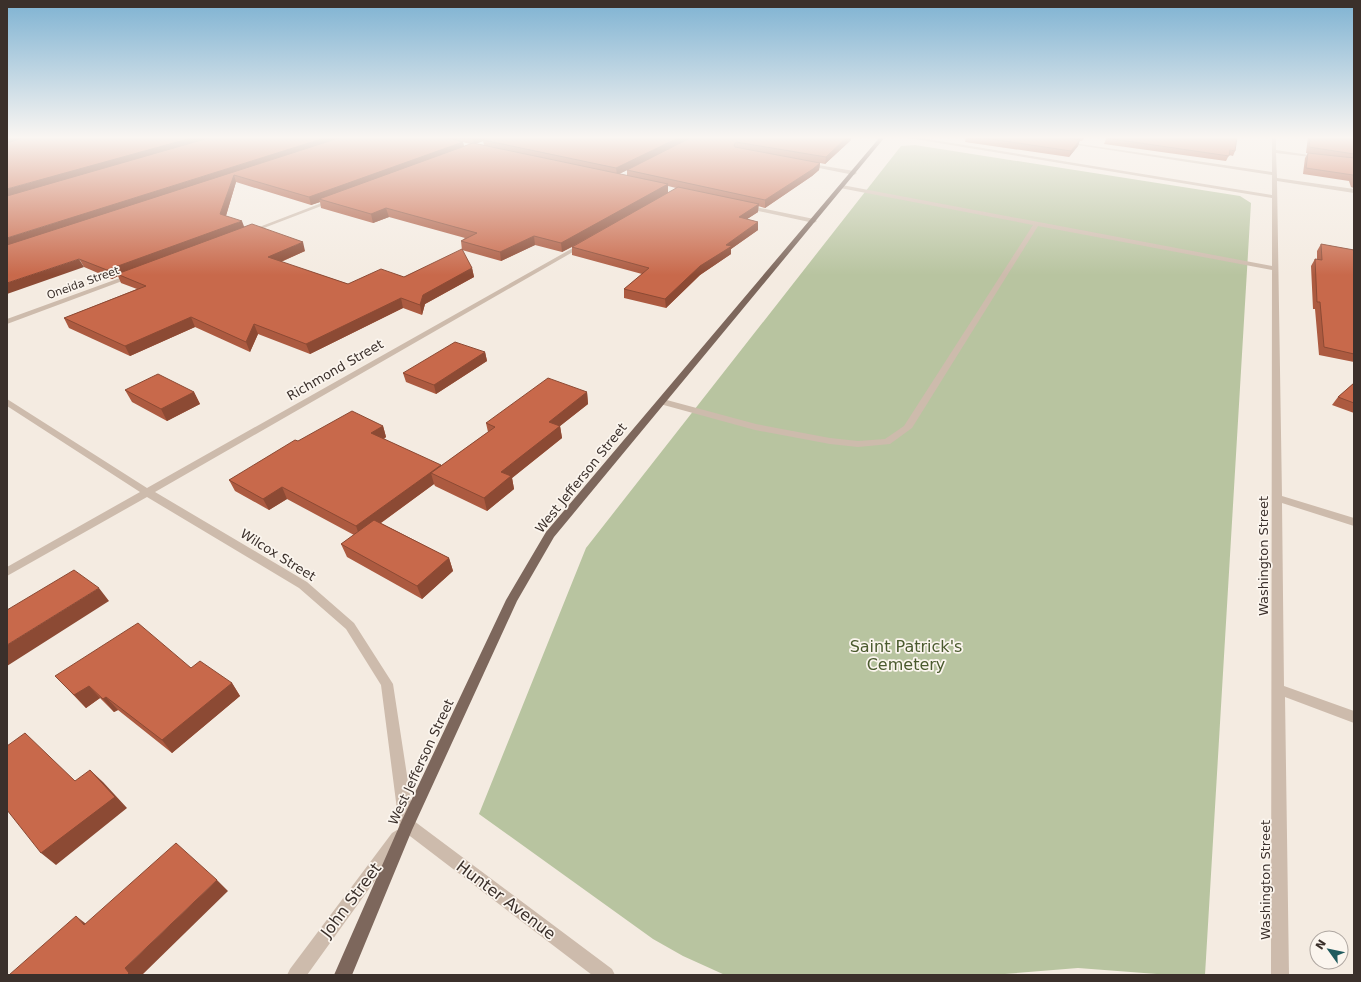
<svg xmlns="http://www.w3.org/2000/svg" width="1361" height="982" viewBox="0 0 1361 982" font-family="'DejaVu Sans',sans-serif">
<rect width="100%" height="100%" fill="#f4ebe1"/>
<!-- green -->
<path fill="#b8c4a0" d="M 915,145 L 1240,196 L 1251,203 L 1205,975 L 1170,975 L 1078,968 L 992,975 L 725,975 L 683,956 L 653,939 L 479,814 L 586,548 L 901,146 Z"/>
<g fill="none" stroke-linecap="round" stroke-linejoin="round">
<!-- minor -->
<path fill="#cdbbac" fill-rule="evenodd" d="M 902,137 L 915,137 L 1272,195 L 1272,175 L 1064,143 L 1066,142 L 1272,172 L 1272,137 L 1276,137 L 1276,150 L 1322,157 L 1320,158 L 1276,153 L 1277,178 L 1354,189 L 1354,193 L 1277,181 L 1282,496 L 1354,518 L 1354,526 L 1282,503 L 1284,686 L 1354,711 L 1354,723 L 1285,697 L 1289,975 L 1271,975 L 1272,270 L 1038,226 L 912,428 L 890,444 L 858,447 L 830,444 L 755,430 L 660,404 L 659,402 L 663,399 L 756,424 L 830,438 L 858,441 L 885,439 L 904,426 L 1033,225 L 840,188 L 840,186 L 842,185 L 1272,266 L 1272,198 Z
M 806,163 L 854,171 L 857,173 L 854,175 L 804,165 Z
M 332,199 L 337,200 L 251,233 L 246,232 Z
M 746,205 L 814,219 L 817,221 L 814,223 L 744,208 L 744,206 Z
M 580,244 L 585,245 L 155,492 L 307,582 L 354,623 L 393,684 L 414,821 L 612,969 L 615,975 L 592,975 L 402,830 L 399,825 L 381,685 L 346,629 L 299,588 L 147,497 L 7,576 L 7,567 L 140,492 L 7,406 L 7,399 L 147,488 Z
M 131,274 L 134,276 L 133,277 L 7,324 L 7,319 Z
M 397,830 L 402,833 L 405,838 L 402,843 L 307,975 L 287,975 L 290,969 L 392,833 Z"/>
<!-- major -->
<path fill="#7d675c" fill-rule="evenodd" d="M 880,137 L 885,137 L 554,537 L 517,601 L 412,830 L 352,975 L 334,975 L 402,820 L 506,600 L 546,532 Z"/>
</g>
<!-- wall -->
<path fill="#ac5a40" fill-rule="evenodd" d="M 7,137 L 851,137 L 851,140 L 825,164 L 820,163 L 819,170 L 812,176 L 765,208 L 758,206 L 758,212 L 747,219 L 758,222 L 758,230 L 731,249 L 731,254 L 700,275 L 666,308 L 624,298 L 624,289 L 642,274 L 572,255 L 572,247 L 562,252 L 535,245 L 501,261 L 462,250 L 472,268 L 474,277 L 425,304 L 422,315 L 403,308 L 310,354 L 258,334 L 250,352 L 195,327 L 130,356 L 69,328 L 64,318 L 137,289 L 121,283 L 118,276 L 112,279 L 84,267 ZM 483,141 L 484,145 L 476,144 ZM 463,142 L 466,143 L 471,144 L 464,146 ZM 627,170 L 627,176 L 619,174 ZM 236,182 L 311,205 L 320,202 L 321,208 L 373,223 L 389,217 L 465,238 L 461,241 L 462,250 L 404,277 L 348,284 L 281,262 L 305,251 L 244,227 L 226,216 ZM 668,186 L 676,188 L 668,193 Z
M 966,137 L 1085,137 L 1082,141 L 1079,141 L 1078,146 L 1069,157 L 965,142 Z
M 1107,137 L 1235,151 L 1233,156 L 1229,155 L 1226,161 L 1104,144 Z
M 1308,137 L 1354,137 L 1354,188 L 1351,187 L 1349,181 L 1303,174 L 1305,158 L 1308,153 L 1306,153 Z
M 1321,244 L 1354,250 L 1354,362 L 1319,355 L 1315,309 L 1313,309 L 1311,266 L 1315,259 L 1317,260 L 1317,251 Z
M 485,352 L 487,361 L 436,394 L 406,382 L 403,373 Z
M 1354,383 L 1354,413 L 1332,405 L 1338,397 Z
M 125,390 L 194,392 L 200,404 L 167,421 L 132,402 Z
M 587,392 L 588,404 L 560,426 L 562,438 L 512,478 L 514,489 L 487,511 L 435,486 L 434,484 L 381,523 L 449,558 L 453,571 L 422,599 L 347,557 L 341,544 L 354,535 L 287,499 L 269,510 L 235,491 L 229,480 L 298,441 L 383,426 L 386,437 L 384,439 L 441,466 L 488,432 L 486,423 Z
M 191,668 L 232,683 L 240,696 L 172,753 L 118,710 L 114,712 L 100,698 L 86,708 L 55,676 Z"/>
<!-- shaded-wall -->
<path fill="#8c4a34" d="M 8,137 L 35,137 L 7,145 L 7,138 Z
M 195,137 L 222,137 L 7,197 L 7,189 Z
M 328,137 L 351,137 L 7,247 L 7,238 Z
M 473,137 L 492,137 L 483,140 L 483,141 L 474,144 L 473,138 Z
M 680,137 L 689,137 L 689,140 L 617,175 L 616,168 Z
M 847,137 L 851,137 L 851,140 L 825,164 L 826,157 Z
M 1080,140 L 1078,146 L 1069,157 L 1071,151 Z
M 463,142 L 464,148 L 319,199 L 320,202 L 311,205 L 309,197 Z
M 820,163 L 819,170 L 812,176 L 765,208 L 765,200 Z
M 234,175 L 236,182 L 224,222 L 220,214 Z
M 668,184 L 668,193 L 562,252 L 561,243 Z
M 759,204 L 758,212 L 738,225 L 739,217 Z
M 386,208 L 389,217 L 373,223 L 371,214 Z
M 242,221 L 245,229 L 117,274 L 118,276 L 112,279 L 107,270 Z
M 758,222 L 758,230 L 731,249 L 731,254 L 700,275 L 666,308 L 665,299 L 700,266 L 726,245 Z
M 534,236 L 535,245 L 501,261 L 500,252 Z
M 303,242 L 305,251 L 271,266 L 268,257 Z
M 79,259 L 84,267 L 7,294 L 7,283 Z
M 472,268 L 474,277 L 425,304 L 422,315 L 420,305 L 423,295 Z
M 401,298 L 403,308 L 310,354 L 306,344 Z
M 191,317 L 195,327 L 130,356 L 125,346 Z
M 254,324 L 258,334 L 250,352 L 246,342 Z
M 485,352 L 487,361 L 436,394 L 434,385 Z
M 194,392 L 200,404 L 167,421 L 161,409 Z
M 587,392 L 588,404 L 560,426 L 562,438 L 512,478 L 514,489 L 487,511 L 484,498 L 501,472 L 549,422 Z
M 383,426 L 386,437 L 375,444 L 371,433 Z
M 441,465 L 444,476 L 431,473 L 434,484 L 360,538 L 356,526 Z
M 282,487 L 287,499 L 269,510 L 263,499 Z
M 449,558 L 453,571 L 422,599 L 417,586 Z
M 99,588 L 109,601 L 7,666 L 7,645 Z
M 232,683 L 240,696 L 172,753 L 162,740 Z
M 89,686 L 100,698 L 86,708 L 74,695 Z
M 106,697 L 118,710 L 114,712 L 103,699 Z
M 90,770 L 103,782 L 127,808 L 56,865 L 41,853 Z
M 217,880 L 228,891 L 142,975 L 127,975 L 125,968 Z
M 76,916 L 90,927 L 84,925 Z"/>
<!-- building -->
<path fill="#c8694b" stroke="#8c4a34" d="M 25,137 L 195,137 L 7,189 L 7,143 Z
M 212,137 L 328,137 L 7,238 L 7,196 Z
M 342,137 L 446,137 L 463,142 L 309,197 L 234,175 L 220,214 L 242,221 L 107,270 L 79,259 L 7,283 L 7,245 Z
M 489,137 L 680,137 L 616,168 L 483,140 Z
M 847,137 L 826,157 L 736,142 L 734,145 L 735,147 L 820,163 L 813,169 L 765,200 L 627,170 L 692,137 Z
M 978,137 L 1065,137 L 1080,140 L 1071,151 Z
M 1107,137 L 1237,137 L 1235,151 L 1230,150 L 1229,156 L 1106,138 Z
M 1310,137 L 1354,137 L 1354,154 L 1309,147 Z
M 473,143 L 668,184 L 561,243 L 534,236 L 500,252 L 461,241 L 477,233 L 386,208 L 371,214 L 319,199 Z
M 1308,153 L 1354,158 L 1354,179 L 1353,175 L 1306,168 Z
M 678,187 L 759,204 L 739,217 L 758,222 L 726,245 L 732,246 L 700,266 L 665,299 L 624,289 L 649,268 L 572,247 Z
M 252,224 L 303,242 L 268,257 L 348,284 L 381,269 L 404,277 L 462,249 L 472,268 L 423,295 L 420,305 L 401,298 L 306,344 L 254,324 L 246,342 L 191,317 L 125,346 L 64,318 L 146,286 L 117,274 Z
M 1321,244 L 1354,250 L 1354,354 L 1324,347 L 1320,302 L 1317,302 L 1315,259 L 1322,260 Z
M 455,342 L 485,352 L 434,385 L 403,373 Z
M 158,374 L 194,392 L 161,409 L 125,390 Z
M 548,378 L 587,392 L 549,422 L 560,426 L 501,472 L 511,476 L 484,498 L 431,473 L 495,427 L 486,423 Z
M 1354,383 L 1354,403 L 1338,397 Z
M 352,411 L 383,426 L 371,433 L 441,465 L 356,526 L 282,487 L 263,499 L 229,480 L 295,440 L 298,441 Z
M 374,520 L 449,558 L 417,586 L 341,544 Z
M 74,570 L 99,588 L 7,645 L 7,610 Z
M 138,623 L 191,668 L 200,661 L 232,683 L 162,740 L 106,697 L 103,699 L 89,686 L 74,695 L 55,676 Z
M 25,733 L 75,781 L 90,770 L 115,797 L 41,853 L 7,810 L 7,746 Z
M 176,843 L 217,880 L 125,968 L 129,973 L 127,975 L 9,975 L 76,916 L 84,925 Z"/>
<!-- sky -->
<linearGradient id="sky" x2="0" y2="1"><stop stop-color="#7eb2d2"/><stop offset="0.5" stop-color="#faf6f2"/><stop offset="1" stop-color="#faf6f2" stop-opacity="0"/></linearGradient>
<rect width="1361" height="275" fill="url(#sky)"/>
<g text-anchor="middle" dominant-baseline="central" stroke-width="3.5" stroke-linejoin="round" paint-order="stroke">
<!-- far-street labels -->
<g font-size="11" fill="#3b302b" stroke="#fbf5ee">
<text transform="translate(83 283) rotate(-20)">Oneida Street</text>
</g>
<!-- street labels -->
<g font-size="13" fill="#3b302b" stroke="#fbf5ee">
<text transform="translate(335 370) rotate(-30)">Richmond Street</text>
<text transform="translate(581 478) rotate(-51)">West Jefferson Street</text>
<text transform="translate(278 555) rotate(32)">Wilcox Street</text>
<text transform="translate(1263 556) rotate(-90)">Washington Street</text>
<text transform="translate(421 762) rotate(-65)">West Jefferson Street</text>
<text transform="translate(1265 880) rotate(-90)">Washington Street</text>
</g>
<!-- near-park labels -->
<g font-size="16" fill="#4a5a2e" stroke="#fbf5ee">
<text x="906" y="646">Saint Patrick's<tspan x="906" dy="18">Cemetery</tspan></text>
</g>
<!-- near-street labels -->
<g font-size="16" fill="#3b302b" stroke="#fbf5ee">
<text transform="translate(351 900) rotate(-53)">John Street</text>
<text transform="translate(506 900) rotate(37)">Hunter Avenue</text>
</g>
</g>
<!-- border -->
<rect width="1361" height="982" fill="none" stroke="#3b302b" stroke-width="16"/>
<!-- north arrow -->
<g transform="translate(1329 950) rotate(303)"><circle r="19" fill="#fbf5ee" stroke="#aea6a0"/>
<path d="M0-3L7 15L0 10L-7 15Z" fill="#1f5a5e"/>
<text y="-6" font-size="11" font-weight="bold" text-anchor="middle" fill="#3b302b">N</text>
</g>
</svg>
